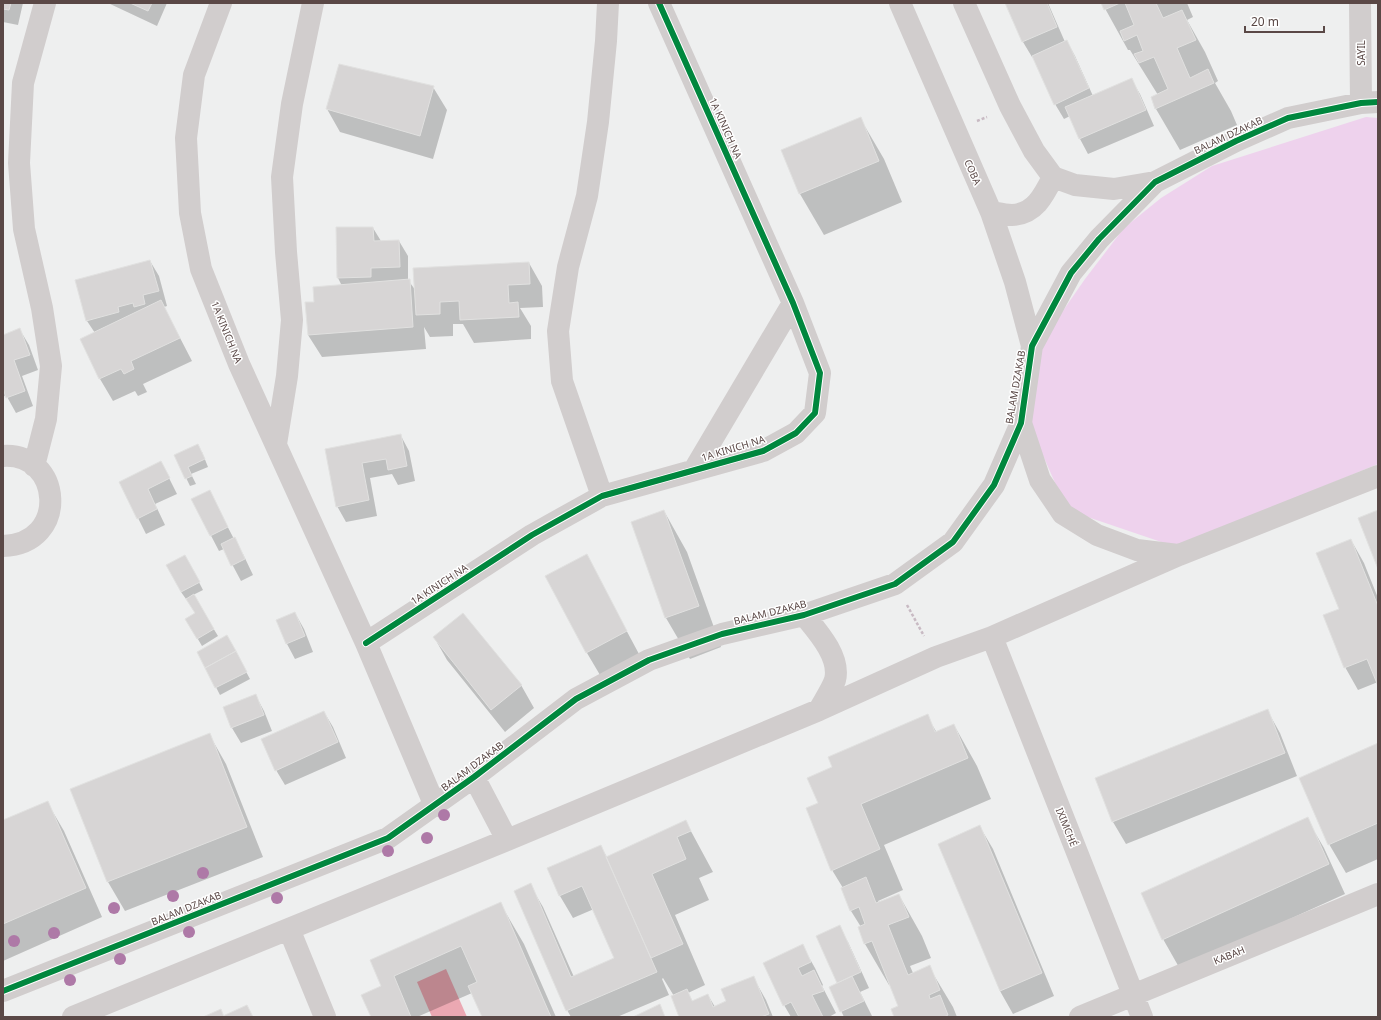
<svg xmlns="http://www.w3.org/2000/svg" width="1381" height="1020" viewBox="0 0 1381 1020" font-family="'Noto Sans',sans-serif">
<rect width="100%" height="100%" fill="#eeefef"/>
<!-- green -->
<path fill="#eed2ed" d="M 1366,117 L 1378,118 L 1378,464 L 1176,547 L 1067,510 L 1030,426 L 1040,344 L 1085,279 L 1124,228 L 1161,198 L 1212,166 Z"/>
<!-- water -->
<path fill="#eba8b2" d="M 446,969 L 467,1017 L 432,1017 L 417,982 Z"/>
<!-- shadow -->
<path fill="#0003" d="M 3,3 L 23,3 L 18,25 L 3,22 Z
M 108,3 L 167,3 L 157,26 Z
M 1006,3 L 1048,3 L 1065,42 L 1067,41 L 1075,56 L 1093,96 L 1131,79 L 1140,94 L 1154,126 L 1088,154 L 1080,139 L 1070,116 L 1064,119 L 1055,104 L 1033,56 L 1032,57 L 1023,42 Z
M 1102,3 L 1187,3 L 1193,17 L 1187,20 L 1205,52 L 1218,81 L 1215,83 L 1231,111 L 1237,125 L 1180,150 L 1156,109 L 1152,98 L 1158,95 L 1130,50 L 1128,50 Z
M 433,87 L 447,110 L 433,159 L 340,132 L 327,109 Z
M 860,118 L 884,159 L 902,202 L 824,235 L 800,194 L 783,150 Z
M 373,228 L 381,241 L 399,241 L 408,256 L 408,280 L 416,291 L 529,263 L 542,286 L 543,307 L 520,308 L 531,326 L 531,339 L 474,343 L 463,324 L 453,324 L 453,336 L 430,337 L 424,327 L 426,349 L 322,357 L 308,335 L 315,303 L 342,286 L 338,278 Z
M 150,261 L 159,276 L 167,306 L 164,307 L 192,361 L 143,384 L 147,392 L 138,396 L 135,391 L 113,401 L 100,379 L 81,340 L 95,333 L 87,321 Z
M 20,330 L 29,345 L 38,370 L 22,376 L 33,406 L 16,413 L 6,395 L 3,397 L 3,336 Z
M 401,436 L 409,451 L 415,481 L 398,485 L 392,474 L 370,478 L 377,516 L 346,522 L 337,506 L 326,450 Z
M 202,452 L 208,467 L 191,474 L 196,484 L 190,486 L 175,455 Z
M 161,462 L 177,494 L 155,504 L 165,525 L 146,534 L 120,482 Z
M 209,491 L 234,539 L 243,554 L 253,575 L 241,581 L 224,549 L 219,551 L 192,499 Z
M 664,511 L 687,552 L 721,647 L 690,659 L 666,618 L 632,522 Z
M 1351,540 L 1364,563 L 1378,598 L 1378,683 L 1378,682 L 1358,690 L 1345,667 L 1340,609 Z
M 586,555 L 639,654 L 600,675 L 587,653 Z
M 189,563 L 203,590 L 193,595 L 218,636 L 202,646 L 186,619 L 196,613 L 187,598 L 186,599 L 181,592 Z
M 295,613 L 304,629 L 313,652 L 295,659 L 287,644 L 278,620 Z
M 434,637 L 521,685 L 534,708 L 505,732 L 447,660 Z
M 231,644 L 250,679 L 220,695 L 198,652 Z
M 256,696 L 264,711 L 272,731 L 241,743 L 232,728 L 224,708 Z
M 1267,710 L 1280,733 L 1297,776 L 1126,844 L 1113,822 Z
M 324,712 L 333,727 L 346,758 L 285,785 L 276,770 Z
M 927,716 L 937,733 L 954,725 L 977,766 L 991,799 L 884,845 L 903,890 L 878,901 L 879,903 L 899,895 L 922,936 L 931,958 L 910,966 L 913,973 L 929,967 L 953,1007 L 957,1017 L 895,1017 L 899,1007 L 890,984 L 889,985 L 865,944 L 859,928 L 861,927 L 851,911 L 843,888 L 832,870 L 819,804 L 833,767 Z
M 209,734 L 226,764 L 263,857 L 125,911 L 108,882 L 72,789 Z
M 1378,744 L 1378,859 L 1346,873 L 1329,844 Z
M 47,802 L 64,831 L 102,917 L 3,961 L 3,821 Z
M 1307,819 L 1324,848 L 1345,894 L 1180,969 L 1163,939 Z
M 686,822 L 713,872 L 699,878 L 709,900 L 675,915 L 705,985 L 688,993 L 693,1002 L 708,995 L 715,1007 L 728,1002 L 753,977 L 766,1000 L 773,1017 L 680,1017 L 674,996 L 663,978 L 662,979 L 669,995 L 617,1017 L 571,1017 L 567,1010 L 530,885 L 543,907 L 574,977 L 616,959 L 594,909 L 573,918 L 560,896 L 548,869 L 600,846 L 607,857 Z
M 980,827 L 993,849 L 1054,996 L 1013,1014 L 1000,991 L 939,844 Z
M 500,903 L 524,944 L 556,1017 L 483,1017 L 472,993 L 417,1017 L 372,1017 L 383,986 L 371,960 Z
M 839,927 L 848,942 L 869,988 L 860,992 L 872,1016 L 870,1017 L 844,1017 L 830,988 L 839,983 L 818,937 Z
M 802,945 L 815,968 L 823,985 L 822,986 L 836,1013 L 829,1017 L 791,1017 L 784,1005 Z"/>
<!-- building -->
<path fill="#d7d5d5" stroke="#e1e1e0" d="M 3,3 L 11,3 L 9,10 L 3,9 Z
M 130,3 L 152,3 L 148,11 Z
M 1005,3 L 1047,3 L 1057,27 L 1022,42 Z
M 1101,3 L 1120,3 L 1104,10 Z
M 1125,3 L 1156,3 L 1163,18 L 1182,10 L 1196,40 L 1177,48 L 1190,78 L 1208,69 L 1214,83 L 1155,109 L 1151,97 L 1168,89 L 1154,57 L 1139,63 L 1134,54 L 1143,51 L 1137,35 L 1124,41 L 1120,31 L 1134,25 Z
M 1067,40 L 1089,88 L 1054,105 L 1032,56 Z
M 339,64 L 434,86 L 420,136 L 326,109 Z
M 1132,78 L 1146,110 L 1079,139 L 1065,107 Z
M 861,117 L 879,161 L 799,194 L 781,150 Z
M 336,227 L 373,227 L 374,241 L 399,240 L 400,267 L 371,268 L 371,277 L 337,278 Z
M 150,260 L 159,291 L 143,295 L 145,304 L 134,307 L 133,303 L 118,307 L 119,312 L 86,321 L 75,280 Z
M 529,262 L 530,284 L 508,285 L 509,303 L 518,302 L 519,317 L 460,320 L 459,301 L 440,302 L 440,314 L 416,315 L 413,268 Z
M 410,279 L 413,327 L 308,335 L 305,302 L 314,302 L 313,287 Z
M 161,300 L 180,338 L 131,361 L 134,369 L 124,374 L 121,369 L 99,379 L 80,339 Z
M 20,328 L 30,355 L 14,360 L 25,391 L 6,398 L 3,388 L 3,335 Z
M 401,434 L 407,466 L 388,470 L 386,459 L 362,463 L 369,500 L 336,507 L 325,449 Z
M 198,444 L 205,459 L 188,467 L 192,476 L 185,479 L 174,455 Z
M 161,461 L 170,478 L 148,489 L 157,509 L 137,519 L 119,482 Z
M 210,490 L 228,527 L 210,536 L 191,499 Z
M 664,510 L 699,606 L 665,618 L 631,522 Z
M 1378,510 L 1378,569 L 1358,518 Z
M 235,537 L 245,559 L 231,566 L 221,544 Z
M 1351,539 L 1378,606 L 1378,686 L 1367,659 L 1344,668 L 1323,615 L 1339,609 L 1316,553 Z
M 587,554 L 627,631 L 586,653 L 545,576 Z
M 185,555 L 200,582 L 181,592 L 166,565 Z
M 194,594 L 214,629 L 197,639 L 185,619 L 195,613 L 186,599 Z
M 295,612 L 305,636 L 286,644 L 276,620 Z
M 463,613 L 522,685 L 491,710 L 433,637 Z
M 227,635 L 236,651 L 205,668 L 197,652 Z
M 236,651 L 247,672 L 215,688 L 205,668 Z
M 256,694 L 264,715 L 231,728 L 223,707 Z
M 1268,709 L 1285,753 L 1112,822 L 1095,778 Z
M 324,711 L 338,742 L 275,771 L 261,739 Z
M 928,714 L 935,732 L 954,724 L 968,758 L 861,804 L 880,849 L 831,871 L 806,808 L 818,803 L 807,778 L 832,767 L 828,757 Z
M 210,733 L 247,827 L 107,882 L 70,789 Z
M 1378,743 L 1378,823 L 1328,845 L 1299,778 Z
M 48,801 L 86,888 L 3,924 L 3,820 Z
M 1308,817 L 1329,864 L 1162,940 L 1141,893 Z
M 686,820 L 691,831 L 677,837 L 686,859 L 652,874 L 683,944 L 651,958 L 606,857 Z
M 980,825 L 1042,973 L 1000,991 L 938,844 Z
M 601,845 L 657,972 L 566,1011 L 514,891 L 531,883 L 571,977 L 614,958 L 582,886 L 559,896 L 547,868 Z
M 866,877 L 876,903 L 899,894 L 909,917 L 888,925 L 908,975 L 930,965 L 940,990 L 929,995 L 930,999 L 940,995 L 948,1015 L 944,1017 L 894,1017 L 891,1009 L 898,1006 L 872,941 L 864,944 L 858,927 L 865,924 L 859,907 L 850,911 L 841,888 Z
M 501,902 L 551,1017 L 482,1017 L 468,986 L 477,982 L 461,946 L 394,976 L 411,1017 L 371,1017 L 361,995 L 381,986 L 370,960 Z
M 840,925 L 861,972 L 837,983 L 816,936 Z
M 803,944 L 811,962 L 798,968 L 802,976 L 814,970 L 824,991 L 812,995 L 823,1017 L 799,1017 L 791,1002 L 783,1006 L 763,963 Z
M 754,976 L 769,1014 L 761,1017 L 679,1017 L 671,996 L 687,989 L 692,1001 L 708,994 L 713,1007 L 726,1001 L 721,989 Z
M 852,976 L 864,1001 L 840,1012 L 829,987 Z
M 660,1004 L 665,1017 L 633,1017 Z
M 247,1005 L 253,1017 L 224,1017 L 223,1016 Z
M 221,1009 L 224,1017 L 203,1017 Z"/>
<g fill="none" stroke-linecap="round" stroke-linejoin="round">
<!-- path -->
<path stroke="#c8bac3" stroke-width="2.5" stroke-dasharray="3 2" stroke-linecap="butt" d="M 977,121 L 987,117
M 907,605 L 924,636"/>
<!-- minor -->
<path stroke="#d1cdcd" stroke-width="22" d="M 221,3 L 194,75 L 186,138 L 190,213 L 201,269 L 239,364 L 366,643 L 435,806
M 900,3 L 991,212 L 1015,282 L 1032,346
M 964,3 L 1010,106 L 1034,151 L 1053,177 L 1075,185 L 1114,189 L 1155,182
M 1360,3 L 1361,103
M 991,212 C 997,213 1005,215 1012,215 C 1035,214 1044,195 1053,177
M 1021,423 L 1040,480 L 1063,514 L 1097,535 L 1137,550 L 1178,555
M 276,444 L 287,376 L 292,320 L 286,252 L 282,177 L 292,104 L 313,3
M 3,456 C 62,452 70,544 3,546
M 34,466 L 46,419 L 51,366 L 42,308 L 24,229 L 19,163 L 23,83 L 45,3
M 694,470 L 793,303
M 602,496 L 562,381 L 558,331 L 568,267 L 587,196 L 598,122 L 606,41 L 608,3
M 804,615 C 817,631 841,657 835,680 C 832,689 824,701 819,710
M 992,637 L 1142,1017
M 366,643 L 532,535 L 602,496 L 763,451 L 796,433 L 815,413 L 820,373 L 793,303 L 659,3
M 474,777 L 507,840
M 289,929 L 325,1017
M 3,991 L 388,838 L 474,777 L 576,699 L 649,660 L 722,634 L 804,615 L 895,584 L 953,542 L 994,485 L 1021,423 L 1032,346 L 1071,273 L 1099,239 L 1155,182 L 1236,141 L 1288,118 L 1361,103 L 1378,102
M 73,1017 L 507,840 L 819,710 L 936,657 L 992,637 L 1179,555 L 1378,476
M 1080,1017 L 1378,894"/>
<!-- cycleway casing -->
<g stroke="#fff" stroke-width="8">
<path id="cycleway" d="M 366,643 L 532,535 L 602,496 L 763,451 L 796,433 L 815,413 L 820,373 L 793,303 L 659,3
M 3,991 L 388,838 L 474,777 L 576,699 L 649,660 L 722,634 L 804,615 L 895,584 L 953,542 L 994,485 L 1021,423 L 1032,346 L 1071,273 L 1099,239 L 1155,182 L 1236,141 L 1288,118 L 1361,103 L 1378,102"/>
</g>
<!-- cycleway -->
<use href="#cycleway" stroke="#00873e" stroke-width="6"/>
</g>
<!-- trees -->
<g fill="#ae79a7">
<circle cx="444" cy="815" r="6"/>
<circle cx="427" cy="838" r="6"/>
<circle cx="388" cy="851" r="6"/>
<circle cx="203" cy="873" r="6"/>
<circle cx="173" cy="896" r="6"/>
<circle cx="277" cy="898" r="6"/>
<circle cx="114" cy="908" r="6"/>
<circle cx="189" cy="932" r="6"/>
<circle cx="54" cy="933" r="6"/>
<circle cx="14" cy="941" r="6"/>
<circle cx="120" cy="959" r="6"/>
<circle cx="70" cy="980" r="6"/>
</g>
<g text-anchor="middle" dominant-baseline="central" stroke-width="3" stroke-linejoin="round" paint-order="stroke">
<!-- street labels -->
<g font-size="10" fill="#5a4846" stroke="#fff">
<text transform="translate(1361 53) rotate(-90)">SAYIL</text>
<text transform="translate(726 128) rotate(66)">1A KINICH NA</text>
<text transform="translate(1228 135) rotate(-25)">BALAM DZAKAB</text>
<text transform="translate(973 172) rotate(66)">COBA</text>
<text transform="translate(227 332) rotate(68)">1A KINICH NA</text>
<text transform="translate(1015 387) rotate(-80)">BALAM DZAKAB</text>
<text transform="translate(733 448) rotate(-17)">1A KINICH NA</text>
<text transform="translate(439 584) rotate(-33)">1A KINICH NA</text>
<text transform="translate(770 612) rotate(-14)">BALAM DZAKAB</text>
<text transform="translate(472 766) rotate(-37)">BALAM DZAKAB</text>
<text transform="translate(1067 827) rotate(68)">IXIMCHÉ</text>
<text transform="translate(186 908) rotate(-22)">BALAM DZAKAB</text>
<text transform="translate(1229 955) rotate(-22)">KABAH</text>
</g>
</g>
<!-- border -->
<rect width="1381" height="1020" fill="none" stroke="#5a4846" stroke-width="8"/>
<!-- scale -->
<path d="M1245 26v6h79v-6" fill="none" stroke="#5a4846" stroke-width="2"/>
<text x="1251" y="26" font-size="12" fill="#5a4846" stroke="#ffffff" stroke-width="3" paint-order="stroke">20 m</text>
</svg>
